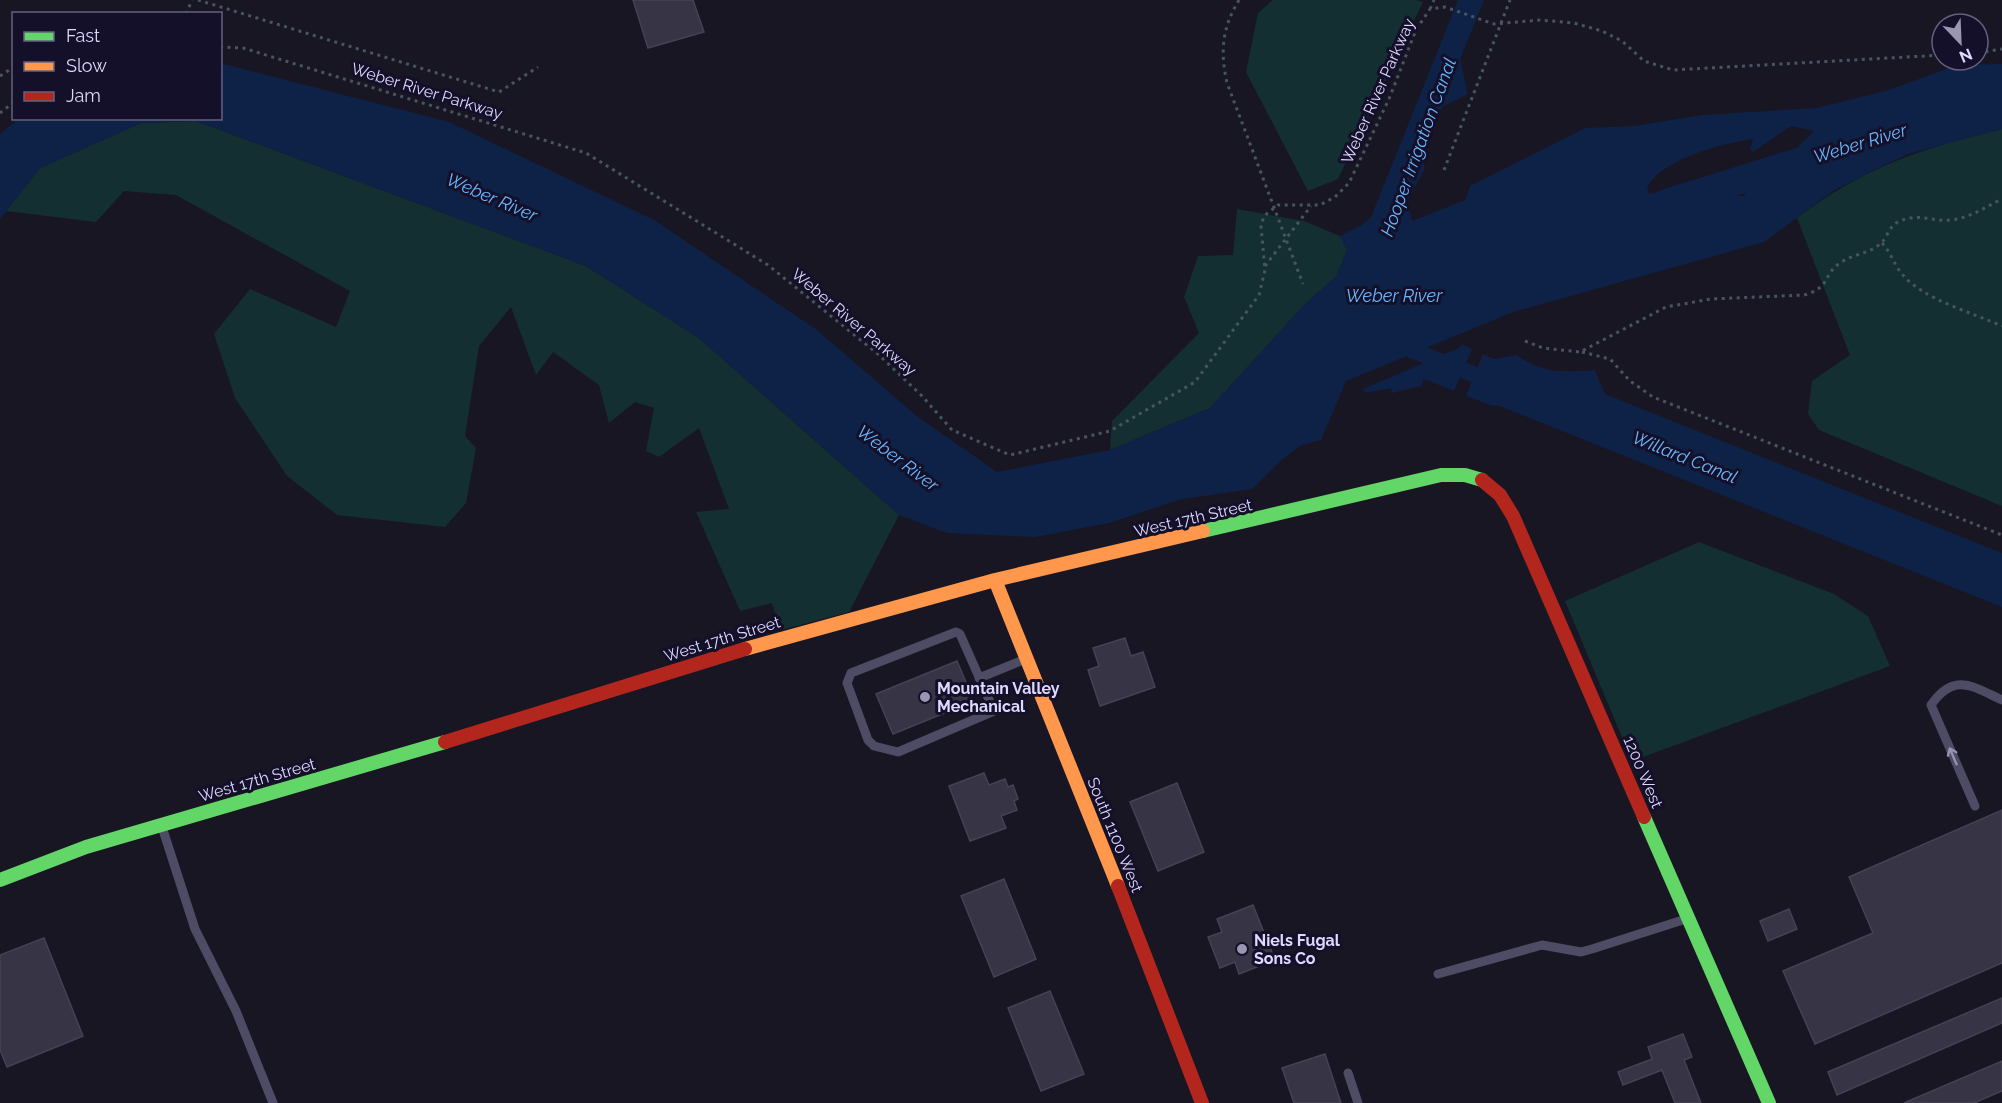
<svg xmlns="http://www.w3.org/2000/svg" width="2002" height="1103" viewBox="0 0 2002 1103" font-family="Raleway,sans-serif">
<rect width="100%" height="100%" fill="#181623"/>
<!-- green -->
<path fill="#142f31" d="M 1273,0 L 1416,0 L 1423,2 L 1338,179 L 1308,191 L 1246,72 L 1258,13 Z
M 196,121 L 586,266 L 699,338 L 899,515 L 849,612 L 781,630 L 772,603 L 740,611 L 696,512 L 729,509 L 699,428 L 659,457 L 646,451 L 654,408 L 635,402 L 609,423 L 599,385 L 553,352 L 536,375 L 511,307 L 479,346 L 465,436 L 476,448 L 466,503 L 445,527 L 337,515 L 287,476 L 235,398 L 214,334 L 250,289 L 336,327 L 350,291 L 176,195 L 124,191 L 96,222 L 6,211 L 40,168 L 141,123 Z
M 2002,129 L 2002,506 L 1819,430 L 1808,414 L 1812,381 L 1850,355 L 1797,218 C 1866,166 1920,149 2002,129 Z
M 1237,209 L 1304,221 L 1340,236 L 1347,250 L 1336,277 L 1305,304 L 1210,408 L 1110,450 L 1112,421 L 1199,333 L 1184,297 L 1198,256 L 1233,255 Z
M 1699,542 L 1834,594 L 1868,616 L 1890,666 L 1632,761 L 1565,601 Z"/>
<!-- water -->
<path fill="#0e2248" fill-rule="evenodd" d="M 1458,0 L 1484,0 L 1460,59 L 1468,94 L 1442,107 L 1424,150 L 1424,170 L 1407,201 L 1412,221 L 1465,200 L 1470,186 L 1585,128 L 1635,126 L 1702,115 L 1817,108 L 1889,90 L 1957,65 L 2002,64 L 2002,129 L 1908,154 L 1874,170 L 1833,191 L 1764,242 L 1513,312 L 1346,381 L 1321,440 L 1302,445 L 1286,456 L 1252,489 L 1182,499 L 1109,523 L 1035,537 L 947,533 L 899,515 L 699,338 L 586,266 L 196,121 L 141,123 L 40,168 L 0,219 L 0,134 L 18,119 L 220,118 L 221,65 L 228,65 L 449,122 L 654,220 L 817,330 L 918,417 L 997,472 L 1110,450 L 1210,408 L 1305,304 L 1336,277 L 1347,250 L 1340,236 L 1362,225 L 1371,217 ZM 1791,126 L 1814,131 L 1771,173 L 1752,180 L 1744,196 L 1717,196 L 1696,189 L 1670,189 L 1649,194 L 1647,188 C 1662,158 1722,144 1753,139 L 1750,150 L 1753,152 Z
M 1462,344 L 1472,349 L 1454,391 L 1424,379 L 1421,386 L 1392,393 L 1391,388 L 1365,393 L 1363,389 L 1459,348 Z
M 1483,354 L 1494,359 L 1517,355 C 1542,374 1565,372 1595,370 L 1605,394 L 2002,553 L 2002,607 L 1497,405 L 1493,406 L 1466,396 Z"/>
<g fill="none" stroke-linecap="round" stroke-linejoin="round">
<!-- canal -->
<path stroke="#0e2248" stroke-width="16" d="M 1394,343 L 1496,383"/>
<!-- river -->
<path stroke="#0e2248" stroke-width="28" d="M 1666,203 L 1811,158"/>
</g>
<!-- building -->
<path fill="#373445" stroke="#454157" stroke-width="1.5" d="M 633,0 L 693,0 L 704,32 L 648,48 Z
M 1125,638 L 1131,656 L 1143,652 L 1155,687 L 1100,706 L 1088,670 L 1099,666 L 1093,648 Z
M 957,661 L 974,701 L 893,734 L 876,694 Z
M 984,773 L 989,785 L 1005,779 L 1008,787 L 1013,785 L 1018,799 L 1014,801 L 1017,810 L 1001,816 L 1006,828 L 970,841 L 949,786 Z
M 1177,783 L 1204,852 L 1158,871 L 1130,802 Z
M 2002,810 L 2002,963 L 1815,1044 L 1783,971 L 1873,933 L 1849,877 Z
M 1004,879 L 1036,959 L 994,977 L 961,896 Z
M 1253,905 L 1275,960 L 1239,974 L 1235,962 L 1220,968 L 1208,937 L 1222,932 L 1217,919 Z
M 1789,909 L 1797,929 L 1768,941 L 1760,921 Z
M 44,938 L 83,1036 L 7,1067 L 0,1050 L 0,955 Z
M 1050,991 L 1084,1074 L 1041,1091 L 1008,1008 Z
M 2002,998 L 2002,1023 L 1837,1095 L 1828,1072 Z
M 1683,1034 L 1692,1057 L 1684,1060 L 1701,1103 L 1675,1103 L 1662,1070 L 1623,1085 L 1618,1072 L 1652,1059 L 1648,1047 Z
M 1325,1054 L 1341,1103 L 1294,1103 L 1282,1068 Z
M 2002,1061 L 2002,1091 L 1974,1103 L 1904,1103 Z"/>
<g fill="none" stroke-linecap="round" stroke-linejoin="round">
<!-- path -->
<path stroke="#475463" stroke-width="3" stroke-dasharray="3 4.5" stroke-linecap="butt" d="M 198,0 L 499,92 L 538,67
M 1239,0 C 1222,28 1220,51 1227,83 L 1303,284
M 1430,9 L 1434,0
M 186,14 L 192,0
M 220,47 L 243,48 L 586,153 L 768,265 L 879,355 L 922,396 L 952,430 L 1010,455 L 1110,431 L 1195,382 L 1259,295 L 1265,270 L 1261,226 L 1264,216 L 1278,205 L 1320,205 L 1335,197 L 1349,183 L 1389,99 L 1416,30 L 1430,9 L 1445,7 L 1494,24 L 1540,20 L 1574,23 L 1602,31 L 1622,41 L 1644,61 L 1673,70 L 1942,55
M 1978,53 L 2002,49
M 0,76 L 14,67
M 0,113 L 14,102
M 1444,170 L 1510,0
M 1882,243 C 1891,252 1894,265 1902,274 C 1922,299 1973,313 2002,326
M 1265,266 L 1311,206
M 1525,341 L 1543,348 L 1580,352 L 1666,307 L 1711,299 L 1804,295 C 1832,287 1822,275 1840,263 C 1852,254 1870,254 1881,243 C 1888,237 1889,226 1898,222 C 1917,212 1932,222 1951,220 C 1970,218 1985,207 2002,199
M 1582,352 L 1610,359 L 1630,381 L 1653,397 L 2002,535"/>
<!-- lane -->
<path stroke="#4d4c64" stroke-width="9" d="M 956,632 L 960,634 L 994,711 L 898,752 L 874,746 L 868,740 L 847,683 L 851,673 Z
M 979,678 L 1023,660
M 1975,806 L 1931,705 C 1954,672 1972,686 2002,700
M 162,827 L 195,929 L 236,1011 L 273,1103
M 1438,974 L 1542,945 L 1581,952 L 1592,949 L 1686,919
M 1348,1073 L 1358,1103"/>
<!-- fast -->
<path stroke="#63d668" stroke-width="14" d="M 1203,531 L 1441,475 L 1465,475 L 1482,480
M 1644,817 L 1769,1103
M 0,880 L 86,847 L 445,742"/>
<!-- slow -->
<path stroke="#ff974d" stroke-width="14" d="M 995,580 L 1118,886
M 745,649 L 995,580 L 1203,531"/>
<!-- jam -->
<path stroke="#b3261e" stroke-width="14" d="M 1482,480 L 1500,495 L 1513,516 L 1644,817
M 445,742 L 745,649
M 1118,886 L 1202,1103"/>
</g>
<!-- one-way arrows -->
<defs><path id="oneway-shaft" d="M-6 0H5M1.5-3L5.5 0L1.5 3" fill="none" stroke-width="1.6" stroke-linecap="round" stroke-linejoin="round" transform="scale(1.5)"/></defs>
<use stroke="#9692b2" href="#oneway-shaft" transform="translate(1953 756) rotate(-113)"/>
<!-- markers -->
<g fill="#9995b2" stroke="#151029" stroke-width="2">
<circle cx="925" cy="697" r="6"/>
<circle cx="1242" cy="949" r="6"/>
</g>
<g text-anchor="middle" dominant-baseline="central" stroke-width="6" stroke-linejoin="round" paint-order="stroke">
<!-- street labels -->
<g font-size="16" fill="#ded9ff" stroke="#151029">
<text transform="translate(427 91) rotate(17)">Weber River Parkway</text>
<text transform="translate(1378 91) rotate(-66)">Weber River Parkway</text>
<text transform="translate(854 322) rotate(40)">Weber River Parkway</text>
<text transform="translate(1193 518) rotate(-13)">West 17th Street</text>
<text transform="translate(722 639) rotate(-17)">West 17th Street</text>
<text transform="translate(1643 772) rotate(67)">1200 West</text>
<text transform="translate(257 780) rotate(-16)">West 17th Street</text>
<text transform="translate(1115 835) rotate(68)">South 1100 West</text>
</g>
<!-- poi labels -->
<g font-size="16" font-weight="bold" fill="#ded9ff" stroke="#151029" text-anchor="start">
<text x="937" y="688">Mountain Valley<tspan x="937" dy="18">Mechanical</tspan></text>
<text x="1254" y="940">Niels Fugal<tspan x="1254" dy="18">Sons Co</tspan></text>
</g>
<!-- water labels -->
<g font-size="18" font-style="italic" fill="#67b7ff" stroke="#151029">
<text transform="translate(1860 143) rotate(-17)">Weber River</text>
<text transform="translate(1418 147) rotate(-70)">Hooper Irrigation Canal</text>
<text transform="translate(492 197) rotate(23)">Weber River</text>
<text x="1394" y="295">Weber River</text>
<text transform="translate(1685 457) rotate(22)">Willard Canal</text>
<text transform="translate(898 458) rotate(37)">Weber River</text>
</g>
</g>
<!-- legend -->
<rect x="12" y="12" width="210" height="108" fill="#151029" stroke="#65607f" stroke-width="1.5"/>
<rect x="24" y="32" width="30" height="9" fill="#63d668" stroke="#65607f" stroke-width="1.5"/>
<text x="66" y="42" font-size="18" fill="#ded9ff">Fast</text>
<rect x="24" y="62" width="30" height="9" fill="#ff974d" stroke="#65607f" stroke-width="1.5"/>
<text x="66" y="72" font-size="18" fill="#ded9ff">Slow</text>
<rect x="24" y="92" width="30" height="9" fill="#b3261e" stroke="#65607f" stroke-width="1.5"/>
<text x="66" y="102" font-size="18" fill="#ded9ff">Jam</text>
<!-- north arrow -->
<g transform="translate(1960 42) rotate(157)"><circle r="28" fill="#151029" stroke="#65607f" stroke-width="1.5"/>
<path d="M0-4.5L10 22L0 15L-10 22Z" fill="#9995b2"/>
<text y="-9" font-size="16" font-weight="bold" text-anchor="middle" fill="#ded9ff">N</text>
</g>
</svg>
